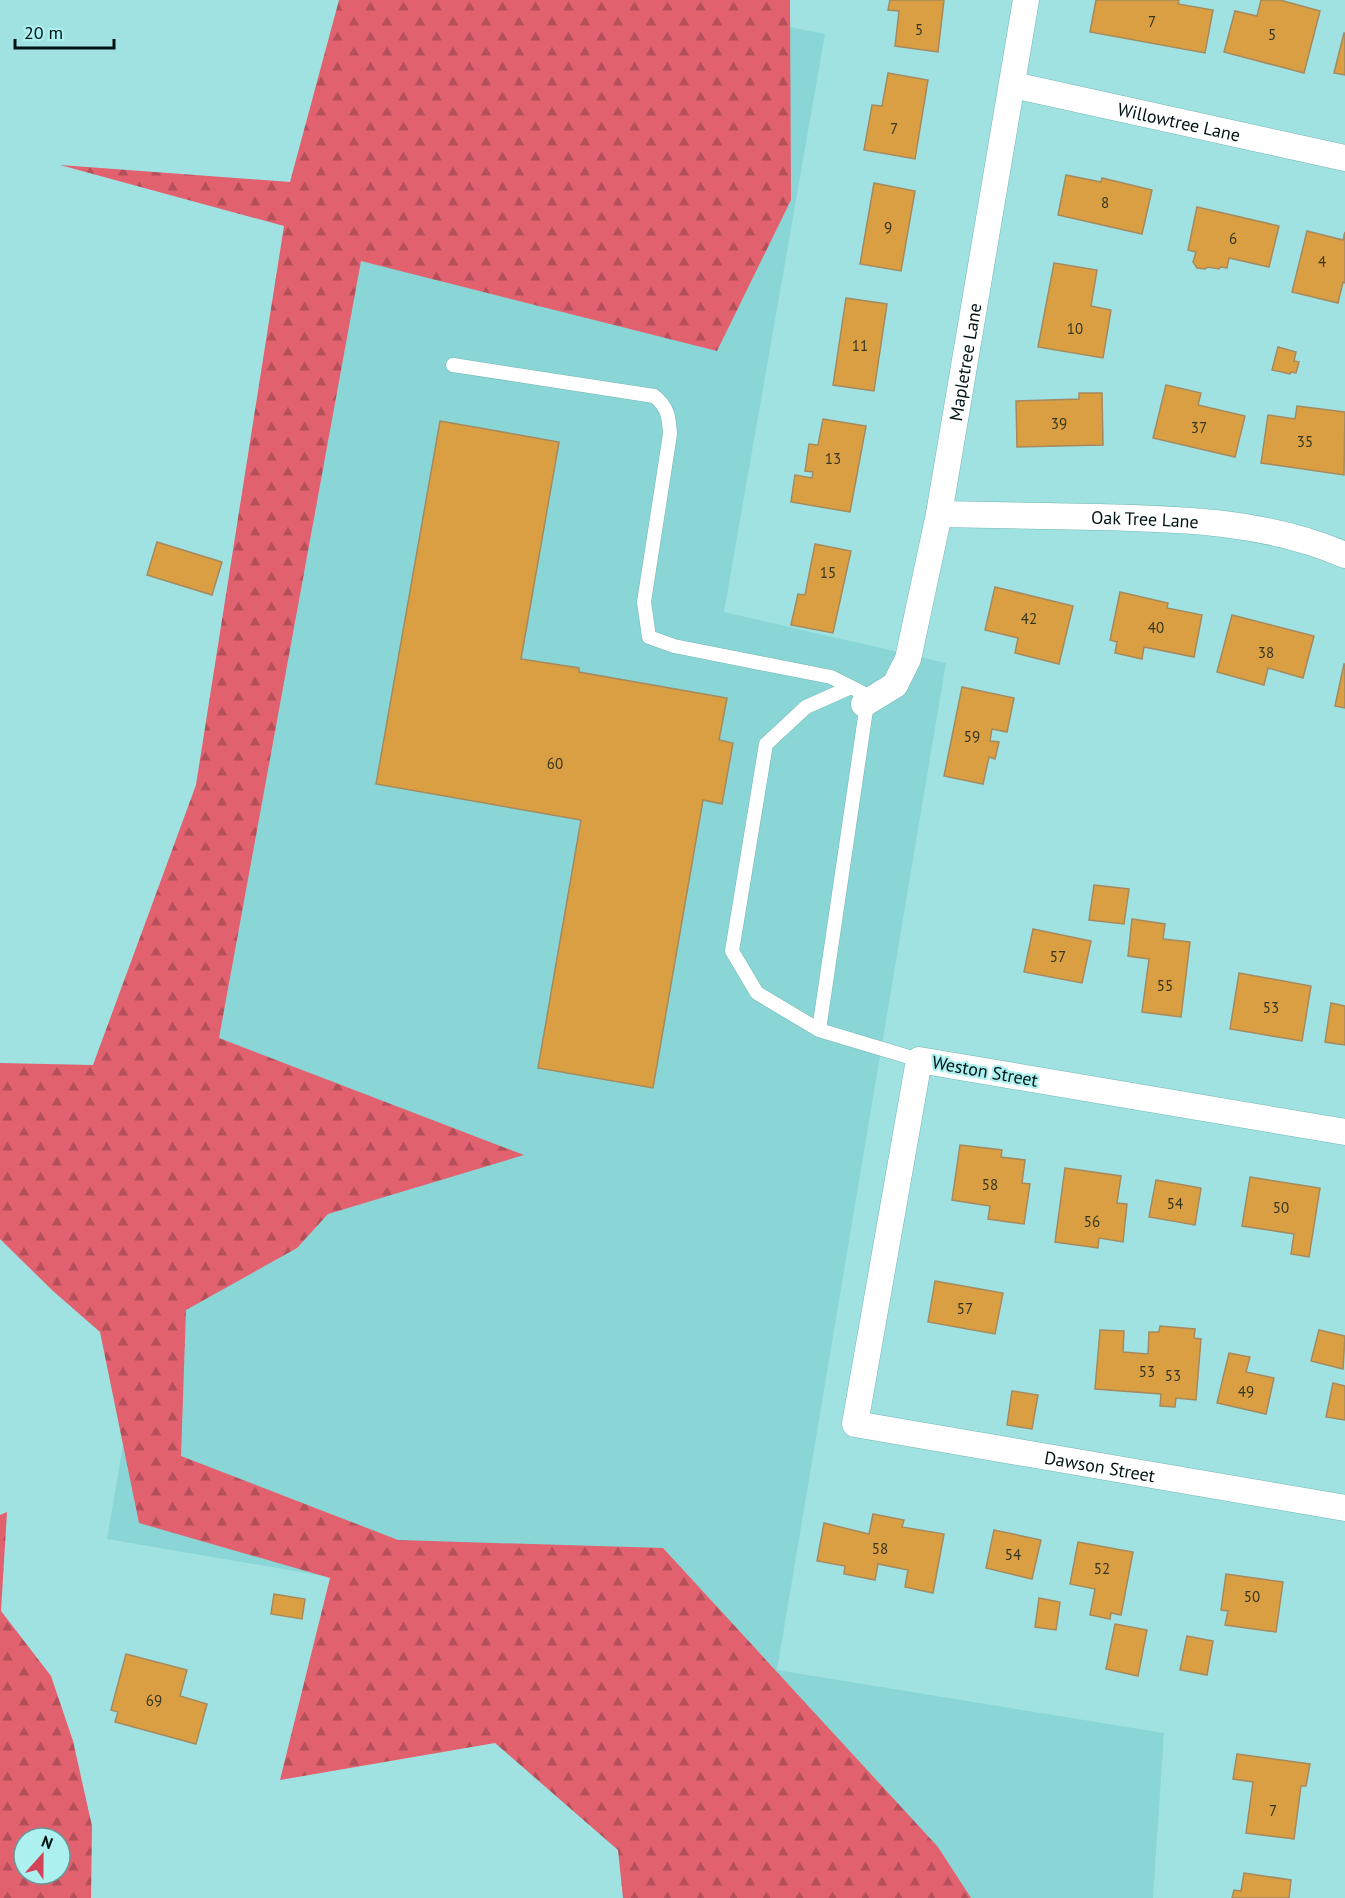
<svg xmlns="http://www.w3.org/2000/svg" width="1345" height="1898" viewBox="0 0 1345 1898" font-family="'PT Sans',sans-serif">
<defs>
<pattern id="forest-firs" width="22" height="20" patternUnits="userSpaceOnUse" patternTransform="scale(1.5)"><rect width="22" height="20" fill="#e2616f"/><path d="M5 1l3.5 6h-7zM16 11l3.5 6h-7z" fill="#b54f5a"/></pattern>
</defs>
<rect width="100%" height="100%" fill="#a0e2e2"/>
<!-- built -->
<path fill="#8ad6d6" d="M 368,0 L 653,0 L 825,34 L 724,612 L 946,663 L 777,1670 L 1164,1733 L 1153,1898 L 654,1898 L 618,1621 L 330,1577 L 107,1539 Z"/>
<!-- forest -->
<path fill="url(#forest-firs)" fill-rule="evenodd" d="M 339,0 L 790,0 L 791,200 L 717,351 L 361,261 L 219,1038 L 524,1155 L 328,1214 L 297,1248 L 186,1310 L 181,1456 L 398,1540 L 663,1548 L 938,1847 L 971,1898 L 623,1898 L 618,1850 L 495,1743 L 280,1780 L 330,1578 L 139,1523 L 100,1332 L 53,1291 L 0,1239 L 0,1063 L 93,1065 L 196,785 L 284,226 L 60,165 L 290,182 Z
M 7,1512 L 1,1611 L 51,1676 L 73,1741 L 92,1826 L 91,1898 L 0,1898 L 0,1515 ZM 24,1838 L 60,1838 L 60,1874 L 24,1874 Z"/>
<!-- building -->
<path fill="#d99f42" stroke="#a5895f" stroke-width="1.5" d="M 890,0 L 944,0 L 938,52 L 895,46 L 899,11 L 888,10 Z
M 1096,0 L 1179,0 L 1178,4 L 1213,10 L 1205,53 L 1090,32 Z
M 1261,0 L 1280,0 L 1320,11 L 1304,73 L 1224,52 L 1235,11 L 1257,16 Z
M 1344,33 L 1345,33 L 1345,75 L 1334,73 Z
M 888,73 L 928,80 L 915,159 L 864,150 L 872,105 L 882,106 Z
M 1066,175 L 1101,182 L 1102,178 L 1152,190 L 1142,234 L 1058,215 Z
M 874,183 L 915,191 L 901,271 L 860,264 Z
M 1197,207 L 1279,226 L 1269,267 L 1229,258 L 1227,268 L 1220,267 L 1219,269 L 1208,267 L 1205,269 L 1197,268 L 1193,262 L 1196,252 L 1188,250 Z
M 1307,231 L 1343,240 L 1345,232 L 1345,283 L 1343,282 L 1338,303 L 1292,292 Z
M 1054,263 L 1097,270 L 1091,306 L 1111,310 L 1103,358 L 1038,347 Z
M 846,298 L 887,304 L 874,391 L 833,385 Z
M 1278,347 L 1296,352 L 1294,361 L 1299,362 L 1296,373 L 1291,372 L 1290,374 L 1272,370 Z
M 1166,385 L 1201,393 L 1198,405 L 1245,416 L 1235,457 L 1153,438 Z
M 1079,393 L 1102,393 L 1103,445 L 1017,447 L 1016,401 L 1079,399 Z
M 1297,406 L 1345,412 L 1344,475 L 1261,463 L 1268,415 L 1295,419 Z
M 823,419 L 866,426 L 850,512 L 791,502 L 795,475 L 812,478 L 813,472 L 805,471 L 809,444 L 818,445 Z
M 440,421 L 559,442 L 521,659 L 579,668 L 579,672 L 727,698 L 719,740 L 733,743 L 722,804 L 703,800 L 653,1088 L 538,1068 L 581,820 L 376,784 Z
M 157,542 L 222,562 L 212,595 L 147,575 Z
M 815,544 L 851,551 L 833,633 L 791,625 L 798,594 L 805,595 Z
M 995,587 L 1073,606 L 1059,664 L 1015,653 L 1018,638 L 985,630 Z
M 1120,592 L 1168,603 L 1167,608 L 1202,615 L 1194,657 L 1144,647 L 1142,659 L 1115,653 L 1117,642 L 1110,640 Z
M 1232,615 L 1314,636 L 1303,678 L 1268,668 L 1264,685 L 1217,672 Z
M 1344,664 L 1345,664 L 1345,708 L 1335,706 Z
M 962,687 L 1014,698 L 1007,732 L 992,729 L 990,741 L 999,742 L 995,759 L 989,757 L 983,784 L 944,776 Z
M 1094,885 L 1129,889 L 1124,924 L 1089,920 Z
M 1132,919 L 1165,924 L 1163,939 L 1190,942 L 1181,1017 L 1142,1012 L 1149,959 L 1128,956 Z
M 1033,929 L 1091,941 L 1082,983 L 1024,972 Z
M 1239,973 L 1311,986 L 1302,1041 L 1230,1029 Z
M 1331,1003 L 1345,1006 L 1345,1045 L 1325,1042 Z
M 960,1145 L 1002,1150 L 1001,1157 L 1025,1160 L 1022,1183 L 1030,1184 L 1024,1224 L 988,1219 L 990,1206 L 952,1200 Z
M 1065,1168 L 1121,1176 L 1117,1203 L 1127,1204 L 1123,1242 L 1099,1238 L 1098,1248 L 1055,1242 Z
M 1250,1177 L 1320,1188 L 1309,1257 L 1291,1254 L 1294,1234 L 1242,1226 Z
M 1156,1180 L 1201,1188 L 1195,1225 L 1149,1217 Z
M 935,1281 L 1003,1293 L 995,1334 L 928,1322 Z
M 1160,1326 L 1195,1329 L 1194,1338 L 1201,1339 L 1196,1400 L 1176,1398 L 1175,1407 L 1160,1406 L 1161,1394 L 1095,1389 L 1100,1330 L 1124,1331 L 1123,1352 L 1148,1354 L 1149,1332 L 1159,1332 Z
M 1319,1330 L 1345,1336 L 1343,1369 L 1311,1361 Z
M 1229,1353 L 1250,1357 L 1246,1372 L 1274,1378 L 1266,1414 L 1217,1403 Z
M 1333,1383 L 1345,1386 L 1345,1420 L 1326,1417 Z
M 1012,1391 L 1038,1395 L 1032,1429 L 1007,1425 Z
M 873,1514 L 904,1520 L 902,1527 L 944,1534 L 933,1593 L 905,1587 L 908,1570 L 878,1564 L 875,1580 L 844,1574 L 845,1566 L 817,1561 L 824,1523 L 869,1534 Z
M 994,1530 L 1041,1540 L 1032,1579 L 986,1568 Z
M 1078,1542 L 1133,1552 L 1121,1615 L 1111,1613 L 1110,1619 L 1090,1615 L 1095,1589 L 1070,1584 Z
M 1226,1574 L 1283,1582 L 1276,1632 L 1225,1625 L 1228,1611 L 1221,1610 Z
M 274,1594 L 305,1599 L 302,1619 L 271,1614 Z
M 1039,1598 L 1060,1602 L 1056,1630 L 1035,1627 Z
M 1115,1624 L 1147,1630 L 1138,1676 L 1106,1669 Z
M 1187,1636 L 1213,1641 L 1207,1675 L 1180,1670 Z
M 126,1654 L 187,1670 L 180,1696 L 207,1704 L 196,1744 L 115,1722 L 118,1712 L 111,1710 Z
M 1237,1754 L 1310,1764 L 1306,1786 L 1301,1786 L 1294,1839 L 1246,1833 L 1253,1782 L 1233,1779 Z
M 1244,1873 L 1291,1880 L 1289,1898 L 1232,1898 L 1234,1890 L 1241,1891 Z"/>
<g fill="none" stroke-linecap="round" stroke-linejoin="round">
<!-- lane casing -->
<g stroke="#74b6b6" stroke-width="15">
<path id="lane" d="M 453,365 L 654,396 C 668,407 669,417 670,434 L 644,602 L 649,637 L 674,646 L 831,677 L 861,692 L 866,710 L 819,1030
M 851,687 L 806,707 L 766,744 L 732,951 L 757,993 L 819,1030 L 919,1060"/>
</g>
<!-- street casing -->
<g stroke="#74b6b6" stroke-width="27">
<g id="street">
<path id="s1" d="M 1013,85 L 1345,158"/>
<path id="s2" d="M 939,514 C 992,515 1045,516 1098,517 C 1183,519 1266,521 1345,555"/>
<path id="s3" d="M 864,704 L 895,685 L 908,659 L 939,514 L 1026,0"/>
<path id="s4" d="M 1345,1132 L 919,1060 L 855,1424 L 1345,1508"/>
</g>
</g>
<!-- lane -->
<use href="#lane" stroke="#fff" stroke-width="14"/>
<!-- street -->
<use href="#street" stroke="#fff" stroke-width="26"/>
</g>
<g text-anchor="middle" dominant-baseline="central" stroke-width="4.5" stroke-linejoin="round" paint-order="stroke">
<!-- number labels -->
<g font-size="15" fill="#363620">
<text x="1152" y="21">7</text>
<text x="919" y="29">5</text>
<text x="1272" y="34">5</text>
<text x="894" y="128">7</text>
<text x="1105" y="202">8</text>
<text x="888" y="227">9</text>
<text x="1233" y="238">6</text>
<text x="1322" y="261">4</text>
<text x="1075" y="328">10</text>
<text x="860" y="345">11</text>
<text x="1059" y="423">39</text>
<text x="1199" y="427">37</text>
<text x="1305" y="441">35</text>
<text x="833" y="458">13</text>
<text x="828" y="572">15</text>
<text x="1029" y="618">42</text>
<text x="1156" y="627">40</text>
<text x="1266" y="652">38</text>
<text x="972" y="736">59</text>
<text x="555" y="763">60</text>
<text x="1058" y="956">57</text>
<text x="1165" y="985">55</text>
<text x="1271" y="1007">53</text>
<text x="990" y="1184">58</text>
<text x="1175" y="1203">54</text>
<text x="1281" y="1207">50</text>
<text x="1092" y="1221">56</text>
<text x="965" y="1308">57</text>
<text x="1147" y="1371">53</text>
<text x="1173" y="1375">53</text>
<text x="1246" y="1391">49</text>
<text x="880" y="1548">58</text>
<text x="1013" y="1554">54</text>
<text x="1102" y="1568">52</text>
<text x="1252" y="1596">50</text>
<text x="154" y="1700">69</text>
<text x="1273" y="1810">7</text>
</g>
<!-- street labels -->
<g font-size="18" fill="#001314" stroke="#adf0f0">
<text stroke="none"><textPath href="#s1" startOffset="170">Willowtree Lane</textPath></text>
<text stroke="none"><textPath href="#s3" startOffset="368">Mapletree Lane</textPath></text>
<text stroke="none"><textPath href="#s2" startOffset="206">Oak Tree Lane</textPath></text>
<text transform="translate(985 1071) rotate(10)">Weston Street</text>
<text stroke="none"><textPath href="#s4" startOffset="1050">Dawson Street</textPath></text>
</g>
</g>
<!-- north arrow -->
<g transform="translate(42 1856) rotate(21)"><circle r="28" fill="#adf0f0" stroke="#689898" stroke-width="1.5"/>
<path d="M0-4.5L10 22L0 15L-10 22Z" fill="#d34358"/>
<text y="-9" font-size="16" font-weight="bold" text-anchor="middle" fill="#001314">N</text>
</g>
<!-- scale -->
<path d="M15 39v9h99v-9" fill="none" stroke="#001314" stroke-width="3"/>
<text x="24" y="39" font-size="18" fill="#001314" stroke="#adf0f0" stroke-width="4.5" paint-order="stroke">20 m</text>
</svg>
